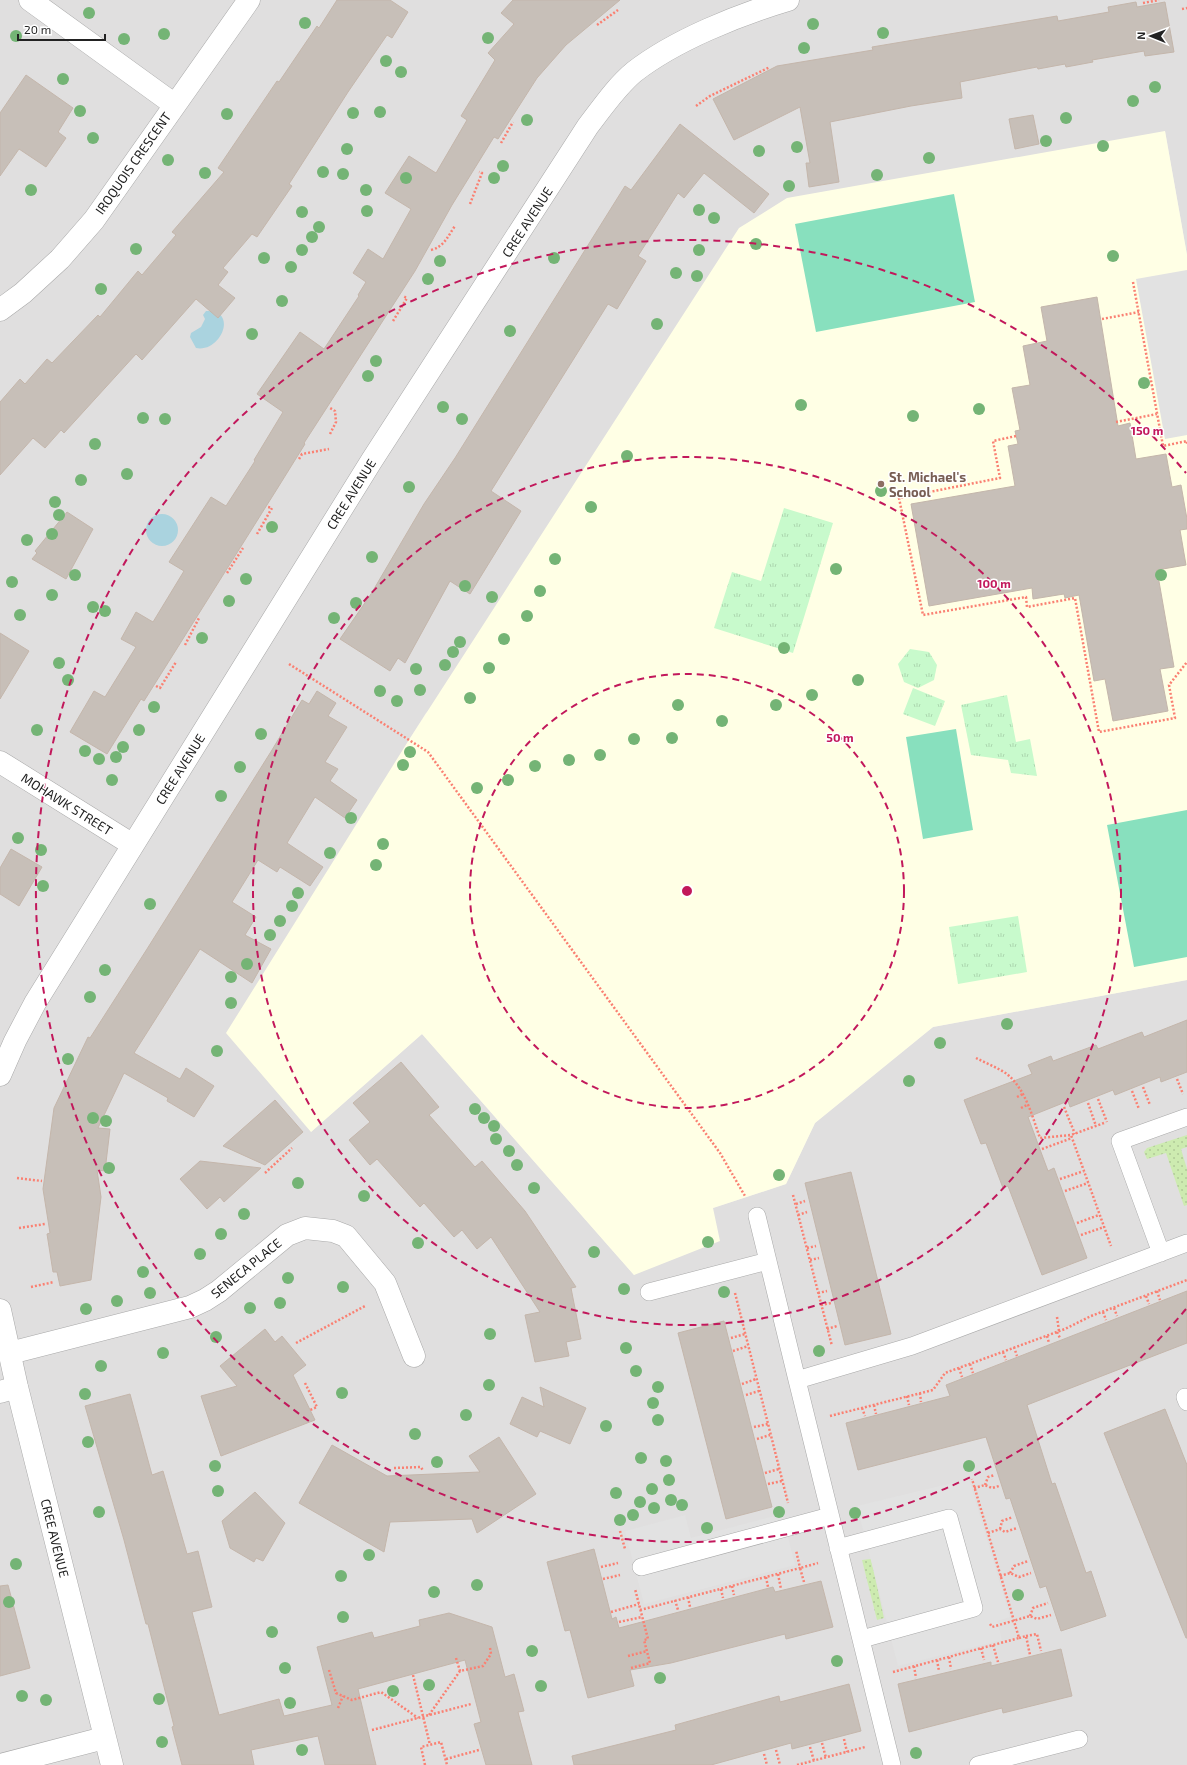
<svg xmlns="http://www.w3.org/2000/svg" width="1187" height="1765" viewBox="0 0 1187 1765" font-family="'Exo 2',sans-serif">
<defs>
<pattern id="grass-dots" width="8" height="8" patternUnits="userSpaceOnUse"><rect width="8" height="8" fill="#cdebb0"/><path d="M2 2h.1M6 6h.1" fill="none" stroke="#b0c997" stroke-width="1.8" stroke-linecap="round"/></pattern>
<pattern id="park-tufts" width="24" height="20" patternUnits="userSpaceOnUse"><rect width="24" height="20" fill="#c8facc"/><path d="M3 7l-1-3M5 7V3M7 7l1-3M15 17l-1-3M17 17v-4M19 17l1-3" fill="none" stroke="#acd6af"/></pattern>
</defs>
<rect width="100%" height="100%" fill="#f2efe9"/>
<!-- residential -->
<path fill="#e0dfdf" d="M 0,0 L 1187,0 L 1187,255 L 1165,131 L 426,713 L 407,743 L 311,1132 L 422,1034 L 634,1275 L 713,1208 L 786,1184 L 815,1123 L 933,1027 L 1187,980 L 1187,1765 L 0,1765 Z"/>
<!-- education -->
<path fill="#ffffe5" d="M 1165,131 L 1187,255 L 1187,980 L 933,1027 L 815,1123 L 786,1184 L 713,1208 L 720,1241 L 634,1275 L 422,1034 L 311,1132 L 226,1033 L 407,743 L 739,228 L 787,198 Z"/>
<!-- grass -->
<path fill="url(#grass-dots)" d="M 1187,1135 L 1187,1147 L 1181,1149 L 1187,1169 L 1187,1205 L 1184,1206 L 1166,1153 L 1147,1159 L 1144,1152 L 1147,1148 Z
M 871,1559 L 884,1618 L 877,1620 L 862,1560 Z"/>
<!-- park -->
<path fill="url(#park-tufts)" d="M 784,508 L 833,523 L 793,653 L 714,628 L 732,572 L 761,581 Z
M 910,649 L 929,652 L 937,665 L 934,680 L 918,688 L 904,682 L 898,664 Z
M 913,688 L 945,701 L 935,726 L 903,714 Z
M 1007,695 L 1016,742 L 1030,739 L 1037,776 L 1011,773 L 1008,760 L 971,755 L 961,705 Z
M 1018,916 L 1027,972 L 958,984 L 949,927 Z"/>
<!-- pitch -->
<path fill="#88e0be" d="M 954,194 L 975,302 L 816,332 L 795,224 Z
M 956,729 L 973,830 L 923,839 L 906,737 Z
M 1187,810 L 1187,957 L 1134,967 L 1107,825 Z"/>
<!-- parking -->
<path fill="#e2e2e2" d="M 1187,270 L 1187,435 L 1165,439 L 1136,279 Z
M 969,1479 L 1010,1617 L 997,1621 L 1002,1640 L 898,1666 L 857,1506 Z
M 782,1514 L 795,1565 L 644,1604 L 625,1531 L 685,1515 L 691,1538 Z"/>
<!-- water -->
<path fill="#aad3df" d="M 206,311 C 239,309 221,353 196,348 L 190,337 L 191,333 L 201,327 L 205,319 L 203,315 Z
M146 530a16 16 0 1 1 32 0a16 16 0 1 1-32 0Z"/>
<!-- building -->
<path fill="#c7bfb8" stroke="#c4b6ab" d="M 337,0 L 390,0 L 408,12 L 392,38 L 387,35 L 348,92 L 289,184 L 292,186 L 257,237 L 252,234 L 223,268 L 228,272 L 218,285 L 235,298 L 218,318 L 196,299 L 142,360 L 136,354 L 64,433 L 61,430 L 45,448 L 33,438 L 0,475 L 0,402 L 20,379 L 25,384 L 47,359 L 52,363 L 98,315 L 100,317 L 138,271 L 142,275 L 176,235 L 172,232 L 224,172 L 218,168 L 277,81 L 279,82 L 317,26 L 319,28 Z
M 513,0 L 620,0 L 566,45 L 537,78 L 498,139 L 494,137 L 452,205 L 415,271 L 304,443 L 305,444 L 277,489 L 144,701 L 141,699 L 107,754 L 70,732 L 94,691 L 105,697 L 136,647 L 121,639 L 136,612 L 153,622 L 184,571 L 169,562 L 211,497 L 226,506 L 255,461 L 254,460 L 283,412 L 257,394 L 300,332 L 324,349 L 359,296 L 358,295 L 366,282 L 353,273 L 368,249 L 383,259 L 411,209 L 385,193 L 409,156 L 436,173 L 467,120 L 461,116 L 495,60 L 488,53 L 514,24 L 501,13 Z
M 1136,2 L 1137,7 L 1165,2 L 1174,52 L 1145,56 L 1144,51 L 1092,60 L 1093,62 L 1066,67 L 1065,64 L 1038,69 L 1037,67 L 960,82 L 962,98 L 911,106 L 830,122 L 839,182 L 809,187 L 806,163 L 810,163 L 800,107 L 734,140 L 713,99 L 777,66 L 873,50 L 872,47 L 1057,16 L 1058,21 L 1109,12 L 1108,7 Z
M 26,75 L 73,108 L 58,132 L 66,138 L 46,167 L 19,149 L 0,176 L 0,113 Z
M 1033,115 L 1039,144 L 1015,149 L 1009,119 Z
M 680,124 L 769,194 L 754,213 L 704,173 L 684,198 L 678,193 L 638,256 L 646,261 L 617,309 L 608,304 L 491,491 L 521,511 L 470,594 L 450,581 L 405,663 L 398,658 L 390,671 L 340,639 L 371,594 L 424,504 L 455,458 L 625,186 L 631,190 Z
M 1097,297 L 1118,426 L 1130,423 L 1136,459 L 1166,454 L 1172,487 L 1181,485 L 1187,519 L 1187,529 L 1180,530 L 1186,565 L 1157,570 L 1174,667 L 1160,669 L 1168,711 L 1113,721 L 1105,679 L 1094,681 L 1079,595 L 1065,598 L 1064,594 L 1033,599 L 1032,588 L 929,606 L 911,504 L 1015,486 L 1008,446 L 1018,444 L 1015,431 L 1020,430 L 1012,388 L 1030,385 L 1023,346 L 1047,341 L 1041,307 Z
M 67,512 L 93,529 L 66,579 L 32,559 L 37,553 L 35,551 Z
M 0,633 L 29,651 L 0,699 Z
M 317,691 L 336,703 L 328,716 L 347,727 L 325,762 L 338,769 L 330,781 L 357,800 L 345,818 L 315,797 L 287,843 L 323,867 L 310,886 L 280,867 L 277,872 L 258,860 L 232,902 L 256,917 L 245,935 L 271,949 L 252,983 L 200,949 L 134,1053 L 180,1079 L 186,1068 L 214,1086 L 194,1117 L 167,1101 L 168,1098 L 124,1073 L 98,1128 L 110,1129 L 105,1171 L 97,1170 L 101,1197 L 91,1280 L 60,1286 L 57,1272 L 53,1272 L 47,1234 L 50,1233 L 43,1189 L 54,1108 L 88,1037 L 90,1038 L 147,949 L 272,750 L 302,700 L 309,704 Z
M 11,849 L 42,867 L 19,906 L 0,894 L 0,868 Z
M 1187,1020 L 1187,1072 L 1161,1082 L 1160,1077 L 1115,1095 L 1113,1090 L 1070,1107 L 1068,1101 L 1028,1117 L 1048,1171 L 1054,1168 L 1087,1258 L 1042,1275 L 1008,1186 L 1003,1188 L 986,1143 L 981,1144 L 964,1100 L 1032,1074 L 1028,1065 L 1051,1056 L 1053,1061 L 1096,1045 L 1098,1049 L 1142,1032 L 1144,1037 Z
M 401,1062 L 439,1107 L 429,1115 L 475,1167 L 482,1161 L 525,1211 L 576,1287 L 571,1288 L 581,1339 L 566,1342 L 569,1356 L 535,1362 L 525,1315 L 540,1312 L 491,1237 L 477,1249 L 462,1230 L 454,1237 L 424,1203 L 420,1207 L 377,1159 L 370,1165 L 349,1140 L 370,1122 L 353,1103 Z
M 275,1100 L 303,1132 L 265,1165 L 223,1146 Z
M 200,1161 L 261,1168 L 224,1202 L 220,1197 L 207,1209 L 180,1179 Z
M 851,1172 L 891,1334 L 845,1345 L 805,1183 Z
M 1187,1291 L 1187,1343 L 1027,1405 L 1052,1484 L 1055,1483 L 1086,1573 L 1091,1571 L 1106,1616 L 1061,1631 L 1046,1586 L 1040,1588 L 1010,1498 L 1006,1499 L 986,1437 L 858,1470 L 846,1423 L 950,1396 L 946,1385 Z
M 724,1321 L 772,1507 L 726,1519 L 678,1333 Z
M 265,1329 L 275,1342 L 282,1336 L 306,1365 L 293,1375 L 315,1420 L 221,1456 L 201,1396 L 237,1386 L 220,1366 Z
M 540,1387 L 586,1408 L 570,1444 L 540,1431 L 537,1437 L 510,1424 L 522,1397 L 544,1407 Z
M 130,1394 L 152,1475 L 163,1471 L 187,1554 L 198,1551 L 212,1607 L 192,1612 L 219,1715 L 279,1699 L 284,1716 L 332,1705 L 317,1647 L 372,1632 L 374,1638 L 420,1626 L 419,1620 L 449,1613 L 492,1627 L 505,1677 L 514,1674 L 524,1711 L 518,1712 L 532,1765 L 486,1765 L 474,1724 L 481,1722 L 465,1660 L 358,1689 L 376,1765 L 325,1765 L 318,1736 L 251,1750 L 254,1765 L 182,1765 L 172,1727 L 174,1726 L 148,1624 L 146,1624 L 124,1540 L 85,1406 Z
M 1165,1409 L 1187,1465 L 1187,1638 L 1186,1638 L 1104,1433 Z
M 499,1437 L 536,1494 L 477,1533 L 472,1519 L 390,1522 L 384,1552 L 299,1503 L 332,1445 L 387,1476 L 480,1472 L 469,1456 Z
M 255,1492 L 285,1523 L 263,1561 L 256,1558 L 254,1562 L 230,1548 L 222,1521 Z
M 594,1549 L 612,1619 L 616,1617 L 619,1628 L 773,1587 L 775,1592 L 821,1581 L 833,1627 L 786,1639 L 785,1634 L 671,1663 L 630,1670 L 634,1686 L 588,1698 L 570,1630 L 565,1631 L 547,1562 Z
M 8,1585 L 30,1668 L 0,1676 L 0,1586 Z
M 1061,1649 L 1072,1696 L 1003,1713 L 1002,1708 L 909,1732 L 898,1684 L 991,1662 L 991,1666 Z
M 849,1684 L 861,1731 L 792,1749 L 791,1743 L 711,1765 L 574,1765 L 572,1756 L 676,1730 L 675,1725 L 779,1696 L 780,1702 Z"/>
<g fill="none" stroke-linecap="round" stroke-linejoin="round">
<!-- lane casing -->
<g stroke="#a9a9a9" stroke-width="18">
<path id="lane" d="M 757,1216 L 797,1380
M 1161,1253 L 1120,1141 L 1187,1117
M 649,1292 L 768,1261
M 1185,1397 L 1187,1402
M 838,1548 L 949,1518 L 974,1608 L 862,1639
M 641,1567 L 830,1516
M 892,1765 L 797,1380 L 912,1346 L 1187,1243
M 978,1765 L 1079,1739"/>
</g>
<!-- street casing -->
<g stroke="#a9a9a9" stroke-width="23">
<path id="street" d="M 30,0 L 175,105
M 0,310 L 23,293 L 60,259 L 94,220 L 249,0
M 0,762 L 133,845
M 0,1075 L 15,1041 L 35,1003 L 372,460 L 588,126 C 602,108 616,87 634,72 C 675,40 738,15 788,0
M 0,1310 L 17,1387 L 112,1765
M 10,1353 L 190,1307 L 205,1300 L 219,1291 L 287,1235 L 305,1228 L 333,1231 L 346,1236 L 385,1283 L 414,1356
M 0,1392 L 17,1387
M 0,1765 L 104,1738"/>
</g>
<!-- path -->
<path stroke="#fa8072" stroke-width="2.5" stroke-dasharray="2 2" stroke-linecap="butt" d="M 1143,3 L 1159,0
M 1182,9 L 1187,8
M 597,25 L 618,10
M 696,106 L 710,96 L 770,67
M 501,143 L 513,122
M 470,204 L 482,173 L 479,172
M 431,250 C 444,247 448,236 455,226
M 1133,282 L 1163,446 L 1187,441 L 1187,444
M 1102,319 L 1139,312
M 393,321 L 407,298 L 403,296
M 1116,422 L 1157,414
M 330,434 L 336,422 L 335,411 L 330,408
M 1016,436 L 993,441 L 1000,478 L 899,498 L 923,615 L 1026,597 L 1027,607 L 1075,598 L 1099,732 L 1175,718 L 1169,685 L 1187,662
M 299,459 L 302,454 L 329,449
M 257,534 L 272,508 L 268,507
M 227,573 L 243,548
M 185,645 L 199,618
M 289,664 L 428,752 L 720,1153 L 745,1196
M 156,686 L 160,688 L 176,662
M 976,1058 C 986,1063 998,1068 1007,1074 C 1026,1090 1032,1116 1040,1138 L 1071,1135
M 1177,1079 L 1183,1094
M 1143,1087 L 1150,1105
M 1132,1091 L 1139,1109
M 1017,1097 L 1023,1094
M 1098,1099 L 1107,1122
M 1088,1103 L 1096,1126
M 1064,1107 L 1075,1134
M 1021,1108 L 1027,1105
M 1104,1123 L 1071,1135 L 1111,1246
M 1042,1149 L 1072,1138
M 265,1173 L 292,1148
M 17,1178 L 42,1181
M 1060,1179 L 1084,1171
M 1065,1191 L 1088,1183
M 793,1195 L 832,1346
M 796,1204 L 805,1201
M 798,1215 L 807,1212
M 1077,1223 L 1099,1215
M 19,1228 L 45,1224
M 1081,1235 L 1104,1227
M 807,1248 L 816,1246
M 810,1260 L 819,1258
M 31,1287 L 54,1282
M 1157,1291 L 1160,1300
M 735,1293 L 788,1503
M 818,1293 L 827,1291
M 1146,1296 L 1149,1304
M 821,1305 L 831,1303
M 1114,1308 L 1117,1316
M 1103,1312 L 1106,1320
M 1057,1317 L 1059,1331
M 827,1329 L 837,1326
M 1057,1332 L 1060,1338
M 1047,1336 L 1049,1343
M 731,1338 L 745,1334
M 296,1343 L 365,1306
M 1014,1347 L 1017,1356
M 733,1351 L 748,1346
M 1003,1352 L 1006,1360
M 970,1364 L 973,1373
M 959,1368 L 962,1377
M 305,1383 L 317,1407 L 310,1410
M 742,1384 L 756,1379
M 920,1393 L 921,1402
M 746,1395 L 759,1391
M 907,1396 L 909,1405
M 874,1405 L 876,1414
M 862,1408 L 865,1416
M 830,1416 L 933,1390 L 945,1373 L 1065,1329 L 1091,1316 L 1187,1280
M 754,1427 L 768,1424
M 757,1439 L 770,1435
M 394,1468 L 421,1467 L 423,1471
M 765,1473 L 779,1469
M 768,1484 L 782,1481
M 985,1485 L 988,1477 L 995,1475
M 974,1488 L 985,1485 L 992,1488 L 999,1486
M 1000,1529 L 1002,1521 L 1013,1517
M 620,1531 L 625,1549
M 988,1533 L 1000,1529 L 1005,1532 L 1017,1528
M 601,1567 L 618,1563
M 1010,1573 L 1014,1566 L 1028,1561
M 778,1574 L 781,1589
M 1000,1576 L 1010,1573 L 1019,1577 L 1031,1573
M 766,1577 L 768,1587
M 603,1579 L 620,1575
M 804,1582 L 800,1568 L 818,1563
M 732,1586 L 734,1595
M 721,1589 L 723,1598
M 688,1597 L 690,1607
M 675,1600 L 678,1610
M 640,1610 L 800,1568 L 796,1550
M 611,1612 L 639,1604
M 1030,1616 L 1033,1608 L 1048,1603
M 619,1622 L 642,1617
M 990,1624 L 992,1627 L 1030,1616 L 1037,1619 L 1051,1615
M 1026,1636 L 1037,1634 L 1041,1651
M 1019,1638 L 1026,1636 L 1030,1655
M 993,1645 L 998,1662
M 981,1648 L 984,1660
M 628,1656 L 647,1651
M 949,1657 L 951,1669
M 456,1658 L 460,1671
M 937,1660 L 939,1671
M 914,1666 L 916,1678
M 631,1668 L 650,1663 L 644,1640 L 648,1639 L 635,1589
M 329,1670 L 336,1693 L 352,1700 L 381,1692 L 418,1718
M 893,1672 L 1019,1638 L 972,1479
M 413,1675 L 430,1745
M 338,1708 L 343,1696
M 429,1715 L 460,1671 L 483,1666 L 491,1654 L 490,1648
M 372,1730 L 471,1704
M 844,1739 L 847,1752
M 822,1743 L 826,1758
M 810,1747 L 814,1761
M 776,1750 L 780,1765
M 764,1754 L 767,1765
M 446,1759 L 479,1750
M 425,1765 L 421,1747 L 441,1742 L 447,1765
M 797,1765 L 865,1747"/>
<!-- lane -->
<use href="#lane" stroke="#fff" stroke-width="17"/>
<!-- street -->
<use href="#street" stroke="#fff" stroke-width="22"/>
</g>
<!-- trees -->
<g fill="#74b475">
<circle cx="89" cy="13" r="6"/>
<circle cx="305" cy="23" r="6"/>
<circle cx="813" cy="24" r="6"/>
<circle cx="883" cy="33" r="6"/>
<circle cx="164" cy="34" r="6"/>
<circle cx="16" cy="36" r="6"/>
<circle cx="488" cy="38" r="6"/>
<circle cx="124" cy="39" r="6"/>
<circle cx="804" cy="48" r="6"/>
<circle cx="386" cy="61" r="6"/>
<circle cx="401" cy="72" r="6"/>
<circle cx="63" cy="79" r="6"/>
<circle cx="1155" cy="87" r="6"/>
<circle cx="1133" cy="101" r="6"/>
<circle cx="80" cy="111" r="6"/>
<circle cx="380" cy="112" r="6"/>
<circle cx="353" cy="113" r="6"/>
<circle cx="227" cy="114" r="6"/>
<circle cx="1066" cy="118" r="6"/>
<circle cx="527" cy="120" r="6"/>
<circle cx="93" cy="138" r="6"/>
<circle cx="1046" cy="141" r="6"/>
<circle cx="1103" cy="146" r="6"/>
<circle cx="797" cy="147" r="6"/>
<circle cx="347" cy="149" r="6"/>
<circle cx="759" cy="151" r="6"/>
<circle cx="929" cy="158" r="6"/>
<circle cx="168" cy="160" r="6"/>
<circle cx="503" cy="166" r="6"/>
<circle cx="323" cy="172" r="6"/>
<circle cx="205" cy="173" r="6"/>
<circle cx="343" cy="174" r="6"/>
<circle cx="877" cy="175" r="6"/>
<circle cx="406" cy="178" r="6"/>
<circle cx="494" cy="178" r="6"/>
<circle cx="789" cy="186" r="6"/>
<circle cx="31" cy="190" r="6"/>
<circle cx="366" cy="190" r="6"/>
<circle cx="699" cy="210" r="6"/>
<circle cx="367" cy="211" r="6"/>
<circle cx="302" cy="212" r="6"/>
<circle cx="714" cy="218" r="6"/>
<circle cx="319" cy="227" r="6"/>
<circle cx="312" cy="237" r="6"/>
<circle cx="756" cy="244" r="6"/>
<circle cx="136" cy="249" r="6"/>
<circle cx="302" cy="250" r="6"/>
<circle cx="699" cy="250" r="6"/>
<circle cx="1113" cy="256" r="6"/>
<circle cx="264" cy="258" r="6"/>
<circle cx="554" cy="258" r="6"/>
<circle cx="440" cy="261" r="6"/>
<circle cx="291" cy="267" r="6"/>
<circle cx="676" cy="273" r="6"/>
<circle cx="697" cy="276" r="6"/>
<circle cx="428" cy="279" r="6"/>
<circle cx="101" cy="289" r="6"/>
<circle cx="282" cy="301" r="6"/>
<circle cx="657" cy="324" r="6"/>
<circle cx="510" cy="331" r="6"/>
<circle cx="252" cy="334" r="6"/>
<circle cx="376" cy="361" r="6"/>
<circle cx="368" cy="376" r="6"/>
<circle cx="1144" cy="383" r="6"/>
<circle cx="801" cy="405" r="6"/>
<circle cx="443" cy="407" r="6"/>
<circle cx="979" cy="409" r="6"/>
<circle cx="913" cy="416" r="6"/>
<circle cx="143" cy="418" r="6"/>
<circle cx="165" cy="419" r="6"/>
<circle cx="462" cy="419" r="6"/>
<circle cx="95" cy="444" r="6"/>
<circle cx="627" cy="456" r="6"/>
<circle cx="127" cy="474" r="6"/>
<circle cx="81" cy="480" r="6"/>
<circle cx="409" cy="487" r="6"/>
<circle cx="881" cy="491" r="6"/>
<circle cx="55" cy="502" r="6"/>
<circle cx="591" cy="507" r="6"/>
<circle cx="59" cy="515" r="6"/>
<circle cx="272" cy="527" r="6"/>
<circle cx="52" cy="534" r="6"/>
<circle cx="27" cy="540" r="6"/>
<circle cx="372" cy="557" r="6"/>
<circle cx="555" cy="559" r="6"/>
<circle cx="836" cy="569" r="6"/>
<circle cx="75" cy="575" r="6"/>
<circle cx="1161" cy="575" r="6"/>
<circle cx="246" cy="579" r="6"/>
<circle cx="12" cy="582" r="6"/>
<circle cx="465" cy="586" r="6"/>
<circle cx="540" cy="591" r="6"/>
<circle cx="52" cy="595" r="6"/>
<circle cx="492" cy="597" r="6"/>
<circle cx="229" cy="601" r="6"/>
<circle cx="356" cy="603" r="6"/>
<circle cx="93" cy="607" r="6"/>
<circle cx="105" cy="611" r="6"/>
<circle cx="20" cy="615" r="6"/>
<circle cx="527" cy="616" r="6"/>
<circle cx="334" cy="618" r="6"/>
<circle cx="202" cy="638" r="6"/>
<circle cx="504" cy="639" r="6"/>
<circle cx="460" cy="642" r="6"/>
<circle cx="784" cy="648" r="6"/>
<circle cx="453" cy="652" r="6"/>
<circle cx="59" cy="663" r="6"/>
<circle cx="445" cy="665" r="6"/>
<circle cx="489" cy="668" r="6"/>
<circle cx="416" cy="669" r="6"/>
<circle cx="68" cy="680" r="6"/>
<circle cx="858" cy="680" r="6"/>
<circle cx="420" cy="690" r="6"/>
<circle cx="380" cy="691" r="6"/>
<circle cx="812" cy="695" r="6"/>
<circle cx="470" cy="698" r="6"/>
<circle cx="397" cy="701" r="6"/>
<circle cx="678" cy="705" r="6"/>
<circle cx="776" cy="705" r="6"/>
<circle cx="154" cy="707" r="6"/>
<circle cx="722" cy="721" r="6"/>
<circle cx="37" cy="730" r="6"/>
<circle cx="139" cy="730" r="6"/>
<circle cx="261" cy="734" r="6"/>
<circle cx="672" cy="738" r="6"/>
<circle cx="634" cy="739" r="6"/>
<circle cx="123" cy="747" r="6"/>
<circle cx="85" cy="751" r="6"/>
<circle cx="410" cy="752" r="6"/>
<circle cx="600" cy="755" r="6"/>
<circle cx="116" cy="757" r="6"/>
<circle cx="99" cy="759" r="6"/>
<circle cx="569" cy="760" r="6"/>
<circle cx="403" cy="765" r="6"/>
<circle cx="535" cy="766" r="6"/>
<circle cx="240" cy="767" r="6"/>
<circle cx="112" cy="780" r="6"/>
<circle cx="508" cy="780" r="6"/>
<circle cx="477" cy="788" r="6"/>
<circle cx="221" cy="796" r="6"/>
<circle cx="351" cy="818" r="6"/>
<circle cx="18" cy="838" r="6"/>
<circle cx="383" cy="844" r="6"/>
<circle cx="41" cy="850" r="6"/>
<circle cx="330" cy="853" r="6"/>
<circle cx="376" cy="865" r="6"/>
<circle cx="43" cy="886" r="6"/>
<circle cx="298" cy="893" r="6"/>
<circle cx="150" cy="904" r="6"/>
<circle cx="292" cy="906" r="6"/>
<circle cx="280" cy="921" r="6"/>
<circle cx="270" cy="935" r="6"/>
<circle cx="247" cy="964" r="6"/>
<circle cx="105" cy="970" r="6"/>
<circle cx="231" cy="977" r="6"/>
<circle cx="90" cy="997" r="6"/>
<circle cx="231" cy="1003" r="6"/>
<circle cx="1007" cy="1024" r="6"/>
<circle cx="940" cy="1043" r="6"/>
<circle cx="217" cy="1051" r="6"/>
<circle cx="68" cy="1059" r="6"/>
<circle cx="909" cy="1081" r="6"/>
<circle cx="475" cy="1109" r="6"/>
<circle cx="93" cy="1118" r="6"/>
<circle cx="484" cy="1118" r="6"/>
<circle cx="106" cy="1121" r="6"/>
<circle cx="494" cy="1126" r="6"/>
<circle cx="496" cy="1139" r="6"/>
<circle cx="509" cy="1151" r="6"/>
<circle cx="517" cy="1165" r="6"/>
<circle cx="109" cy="1168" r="6"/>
<circle cx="779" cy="1175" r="6"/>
<circle cx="298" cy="1183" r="6"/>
<circle cx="534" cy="1188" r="6"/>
<circle cx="364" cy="1196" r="6"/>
<circle cx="244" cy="1214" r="6"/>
<circle cx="221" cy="1234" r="6"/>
<circle cx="708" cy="1242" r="6"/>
<circle cx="418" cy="1243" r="6"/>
<circle cx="594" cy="1252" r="6"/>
<circle cx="200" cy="1254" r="6"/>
<circle cx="143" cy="1272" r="6"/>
<circle cx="288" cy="1278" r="6"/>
<circle cx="343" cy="1287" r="6"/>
<circle cx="624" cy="1289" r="6"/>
<circle cx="724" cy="1292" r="6"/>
<circle cx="150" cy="1293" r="6"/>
<circle cx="117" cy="1301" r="6"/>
<circle cx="280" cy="1303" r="6"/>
<circle cx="250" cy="1308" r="6"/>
<circle cx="86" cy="1309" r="6"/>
<circle cx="490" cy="1334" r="6"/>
<circle cx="216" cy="1337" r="6"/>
<circle cx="626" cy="1348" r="6"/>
<circle cx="819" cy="1351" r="6"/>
<circle cx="163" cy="1353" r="6"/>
<circle cx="101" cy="1366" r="6"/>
<circle cx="636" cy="1371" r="6"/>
<circle cx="489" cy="1385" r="6"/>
<circle cx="658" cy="1387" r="6"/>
<circle cx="342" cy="1393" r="6"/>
<circle cx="85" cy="1394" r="6"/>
<circle cx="653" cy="1403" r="6"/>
<circle cx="466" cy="1415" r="6"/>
<circle cx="658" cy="1420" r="6"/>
<circle cx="606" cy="1426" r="6"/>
<circle cx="415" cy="1434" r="6"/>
<circle cx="88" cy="1442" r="6"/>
<circle cx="641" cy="1458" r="6"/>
<circle cx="666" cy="1461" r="6"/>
<circle cx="437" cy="1462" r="6"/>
<circle cx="215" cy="1466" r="6"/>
<circle cx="969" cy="1466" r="6"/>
<circle cx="669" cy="1480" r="6"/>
<circle cx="652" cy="1489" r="6"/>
<circle cx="218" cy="1491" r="6"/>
<circle cx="616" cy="1493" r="6"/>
<circle cx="671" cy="1500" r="6"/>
<circle cx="640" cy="1502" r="6"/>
<circle cx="682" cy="1505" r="6"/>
<circle cx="654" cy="1508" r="6"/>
<circle cx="99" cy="1512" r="6"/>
<circle cx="779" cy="1512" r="6"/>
<circle cx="855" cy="1513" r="6"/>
<circle cx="633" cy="1515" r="6"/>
<circle cx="620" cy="1520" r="6"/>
<circle cx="707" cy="1528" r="6"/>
<circle cx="369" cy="1555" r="6"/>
<circle cx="16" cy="1564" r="6"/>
<circle cx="341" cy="1576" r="6"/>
<circle cx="477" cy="1585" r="6"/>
<circle cx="434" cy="1592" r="6"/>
<circle cx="1018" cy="1595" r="6"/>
<circle cx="9" cy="1602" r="6"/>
<circle cx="343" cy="1617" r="6"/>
<circle cx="272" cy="1632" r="6"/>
<circle cx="532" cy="1651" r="6"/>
<circle cx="837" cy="1661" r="6"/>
<circle cx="285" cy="1668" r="6"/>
<circle cx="660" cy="1678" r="6"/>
<circle cx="429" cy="1685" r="6"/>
<circle cx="541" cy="1686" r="6"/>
<circle cx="393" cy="1691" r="6"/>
<circle cx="22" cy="1696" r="6"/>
<circle cx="159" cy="1699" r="6"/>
<circle cx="46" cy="1700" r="6"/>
<circle cx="290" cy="1703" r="6"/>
<circle cx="162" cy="1742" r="6"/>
<circle cx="302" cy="1750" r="6"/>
<circle cx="916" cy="1753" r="6"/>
</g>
<!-- distance rings -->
<g fill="none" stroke="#c2185b" stroke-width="2" stroke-dasharray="7 5">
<circle cx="687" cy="891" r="217"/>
<circle cx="687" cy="891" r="434"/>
<path d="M1186 1309A651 651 0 1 1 1186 473"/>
</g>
<!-- markers -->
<circle fill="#8d6e63" stroke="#fff" stroke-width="1.5" cx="881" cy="484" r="4"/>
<g text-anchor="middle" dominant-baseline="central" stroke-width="3" stroke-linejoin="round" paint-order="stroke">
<!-- street labels -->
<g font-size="13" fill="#222" stroke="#fff">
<text transform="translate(133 163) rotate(-55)">IROQUOIS CRESCENT</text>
<text transform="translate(527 222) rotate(-57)">CREE AVENUE</text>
<text transform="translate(351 494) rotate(-58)">CREE AVENUE</text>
<text transform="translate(180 769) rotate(-58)">CREE AVENUE</text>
<text transform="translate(67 804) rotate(32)">MOHAWK STREET</text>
<text transform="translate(246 1268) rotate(-39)">SENECA PLACE</text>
<text transform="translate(55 1538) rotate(76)">CREE AVENUE</text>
</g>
<!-- education labels -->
<g font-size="13" font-weight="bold" fill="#785e54" stroke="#fff" text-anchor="start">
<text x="889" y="477">St. Michael's<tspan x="889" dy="15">School</tspan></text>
</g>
</g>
<circle cx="687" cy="891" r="6" fill="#c2185b" stroke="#fff" stroke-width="2"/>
<g font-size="12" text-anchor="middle" font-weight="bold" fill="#c2185b" stroke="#fff" stroke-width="3" stroke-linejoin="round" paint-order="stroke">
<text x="1147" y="435">150 m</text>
<text x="994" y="588">100 m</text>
<text x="840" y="742">50 m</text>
</g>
<!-- north arrow -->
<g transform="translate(1151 36) rotate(271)" stroke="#ffffff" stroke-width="3" paint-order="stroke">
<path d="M0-3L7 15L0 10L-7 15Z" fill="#222222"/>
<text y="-6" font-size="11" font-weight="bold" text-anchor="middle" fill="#222222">N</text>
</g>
<!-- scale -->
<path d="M18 34v6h87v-6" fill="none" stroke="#222222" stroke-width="2"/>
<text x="24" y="34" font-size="12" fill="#222222" stroke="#ffffff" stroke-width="3" paint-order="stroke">20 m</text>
</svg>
